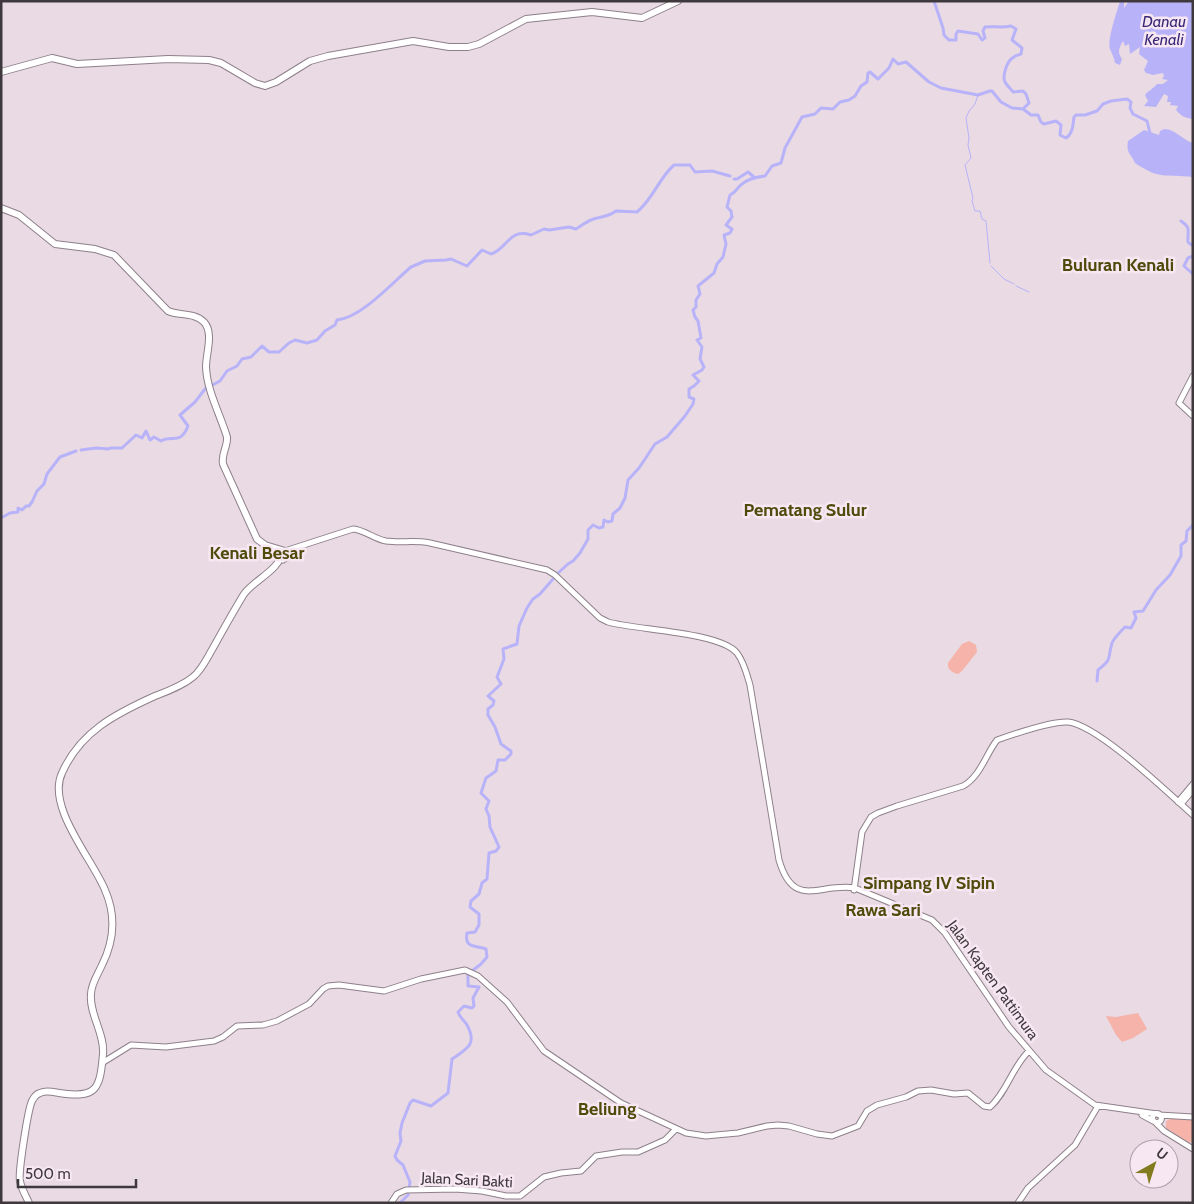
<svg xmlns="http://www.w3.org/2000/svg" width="1194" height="1204" viewBox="0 0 1194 1204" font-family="Cabin,sans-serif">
<rect width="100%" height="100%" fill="#e9dae4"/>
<!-- green -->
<path fill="#f6b3a9" d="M 969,641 L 976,645 L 977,652 L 962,671 L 958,674 C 952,673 947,669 948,663 L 962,644 Z
M 1138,1013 L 1147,1029 L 1133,1038 L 1122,1042 L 1116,1035 L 1106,1016 L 1116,1017 Z
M 1173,1118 L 1193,1120 L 1193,1141 L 1189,1143 L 1166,1128 L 1166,1121 Z"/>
<!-- water -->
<path fill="#b8b3f9" d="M 1120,1 L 1124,1 L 1124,8 L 1129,1 L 1193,1 L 1193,119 C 1185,118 1181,116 1176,110 L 1178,106 L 1170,105 L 1171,102 L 1167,102 L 1168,96 L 1164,94 L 1156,107 L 1144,106 L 1148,101 L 1145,95 C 1148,91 1153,89 1157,84 L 1163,84 L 1168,80 L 1162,79 L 1164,76 L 1163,73 L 1153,75 L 1146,73 L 1144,70 L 1148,61 L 1139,54 L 1140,47 L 1130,54 L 1129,44 L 1125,46 L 1123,41 C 1119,48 1117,52 1122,59 L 1120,65 L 1115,63 C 1114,57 1112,54 1110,49 C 1107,39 1117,12 1120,1 Z
M 1164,129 C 1176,129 1182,140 1193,143 L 1193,177 C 1165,174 1160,180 1135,163 C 1131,153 1126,154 1128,141 L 1144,130 L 1159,135 L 1160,131 Z"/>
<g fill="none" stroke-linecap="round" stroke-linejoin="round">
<!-- stream -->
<path stroke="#b8b3f9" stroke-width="1" d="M 978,95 L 975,104 L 969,111 L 966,118 L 969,138 L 968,145 L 971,158 L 965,165 L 973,198 L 972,201 L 975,211 L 980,211 L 982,219 L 986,221 L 990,263
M 991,266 L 1004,279 L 1014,284
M 1016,286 L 1029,292"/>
<!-- river -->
<path stroke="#b8b3f9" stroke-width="3" d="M 934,1 L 943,28 L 944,35 L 949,40 L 956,40 L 956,34 L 958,31 L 978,34 L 982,40 L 985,38 L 983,31 L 985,27 C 994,26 1002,28 1011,26 L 1016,29 L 1012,40 L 1022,48 L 1021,54 C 1019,55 1016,55 1014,57 C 1007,60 1002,76 1005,82 C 1007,86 1011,89 1013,92 L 1023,91 L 1026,94 L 1029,103 L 1023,109
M 734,179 L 737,179 L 748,172 L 755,178
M 1181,221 C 1192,229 1187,230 1188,242 L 1193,246
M 1193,256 L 1188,258 L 1184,266 L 1193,274
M 110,448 L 122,448 L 136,435 L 142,438 L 146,431 L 150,440 L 154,437 L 161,441 C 172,434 180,446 188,426 L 180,415 L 195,402 L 205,389 L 220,381 L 227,371 L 237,366 L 242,359 L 251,357 L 262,346 L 269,352 L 279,352 L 289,343 L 295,340 L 307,343 L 317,340 L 325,331 L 335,325 L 337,320 C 361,318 392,283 411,267 L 425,261 L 446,260 L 451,259 L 467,266 L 482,250 L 491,254 C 508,249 508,228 531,235 L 544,229 L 549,230 L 569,227 L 576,229 C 582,225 590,219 597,218 C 606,216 609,216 616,211 L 637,212 C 653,199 659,178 674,165 L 690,165 L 695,172 L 712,171 L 730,176
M 81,450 L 96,448 L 109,449
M 1,518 L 10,513 L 18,512 L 18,508 L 22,510 L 26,506 L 29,506 L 32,502 L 37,491 L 44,484 L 47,474 L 60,457 L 76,451
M 557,574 L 568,564 L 573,561 L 580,553 L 588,539 L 588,530 L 593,525 L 599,528 L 603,527 L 604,520 L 608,522 L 612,521 L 613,514 L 620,508 L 625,498 L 628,480 L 639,468 L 655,444 L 667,437 L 685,416 L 693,404 L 694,399 L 689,397 L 689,389 L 694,386 L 699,381 L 693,375 L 702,370 L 704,367 L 700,359 L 702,347 L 697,340 L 701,338 L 698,321 L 695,317 L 693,310 L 696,307 L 696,300 L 700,294 L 698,286 L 714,273 L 717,264 L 723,257 L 726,244 L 724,235 L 730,233 L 732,229 L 726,225 L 732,217 L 731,211 L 727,207 L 730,195 C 738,191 736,188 742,184 C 748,179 757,177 765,176 L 772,166 L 781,163 L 785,148 L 802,117 L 815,114 L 821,108 L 833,109 L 840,102 L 849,100 L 855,96 L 861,86 L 867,82 L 868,73 L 870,72 L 878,79 L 889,68 L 893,59 L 898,64 L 906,62 L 929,82 L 941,88 L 978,95 L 990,91 L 992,91 L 1001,102 L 1012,108 L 1023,109 L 1031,115 L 1038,115 L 1041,122 L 1044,124 L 1056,121 L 1061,125 L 1060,135 L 1066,138 C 1073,133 1073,125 1074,117 L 1076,115 L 1085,115 L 1097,111 L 1103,104 L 1111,101 L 1127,99 L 1131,102 L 1130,108 L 1133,114 L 1147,121 L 1150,133
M 1097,681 L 1098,670 C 1113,658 1107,660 1112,643 C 1114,638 1121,631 1125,627 L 1131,628 L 1136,618 L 1134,612 L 1143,611 L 1156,590 L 1170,575 L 1181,556 L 1181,545 L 1186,541 L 1187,531 L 1193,525
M 400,1203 L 408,1195 L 410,1182 L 403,1165 L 397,1160 L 395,1156 L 401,1141 L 400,1133 L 402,1123 L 410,1103 L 413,1100 L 431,1106 L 448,1093 L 452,1059 C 466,1049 478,1045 467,1025 C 464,1020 460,1018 458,1012 L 464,1006 L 472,1008 L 474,1006 L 473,998 L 479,987 L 468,986 L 468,974 L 481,964 L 487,957 L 486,949 C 476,945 464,949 467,933 L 475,932 L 479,925 L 479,914 L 470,907 L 471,901 L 479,894 L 482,883 L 487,879 L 489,853 L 496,851 L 499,847 L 490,827 L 489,816 L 486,809 L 489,801 L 481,793 L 486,778 L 496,771 L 498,760 L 505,760 L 511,754 L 511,751 L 501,744 L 495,727 L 488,715 L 488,709 L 493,705 L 494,701 L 488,696 L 501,684 L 497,677 L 504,659 L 503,649 L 517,644 L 519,626 L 527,608 L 533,599 L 540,594 L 553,579"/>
<!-- major casing -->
<g stroke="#8e8089" stroke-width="7">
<path id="major" d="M 1193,376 L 1179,403 L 1193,416
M 285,551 L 353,529 C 365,530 374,539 386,541 C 401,543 415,540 430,543 L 547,570 L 555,575 L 600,618 L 608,622 C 636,630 720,632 737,653 C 744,662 747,675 750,685 L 779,860 C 794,911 820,882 855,888 L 932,920 L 945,933 L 1009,1027 L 1046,1070 L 1095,1105 L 1157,1114
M 283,560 L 297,551
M 1178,802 L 1193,784
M 1181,804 L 1193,790
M 854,890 L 862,832 L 871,817 L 878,813 L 897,806 L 963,786 C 980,777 986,754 997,740 C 1014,734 1051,721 1068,722 C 1098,725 1168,793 1193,815
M 102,1063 L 131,1045 L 166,1047 L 214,1041 L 223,1037 L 237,1026 L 263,1025 L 277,1021 L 309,1004 L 323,989 L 328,986 L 339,985 L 384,991 L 421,979 L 465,970 L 478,976 L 507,1002 L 544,1051 L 621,1103 L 686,1133 L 706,1136 L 716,1135 L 738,1133 L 767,1126 L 778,1125 L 789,1126 L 817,1134 L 832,1136 L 858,1126 L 867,1111 L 877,1105 L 906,1097 L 918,1091 L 931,1090 L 954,1094 L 968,1093 L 984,1106 L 990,1107 C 1007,1092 1012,1067 1029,1051
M1152.5 1118a4.5 4.5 0 1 1 9 0a4.5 4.5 0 1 1-9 0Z
M 1142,1115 L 1153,1121
M 1159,1115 L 1193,1117
M 1156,1123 L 1164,1131 L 1193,1149
M 391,1203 L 397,1194 L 406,1190 L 455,1189 L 482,1191 L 506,1196 L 520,1196 L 544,1177 L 561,1173 L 581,1171 L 596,1156 L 622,1152 L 638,1152 L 665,1140 L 676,1129
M 1018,1203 L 1028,1188 L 1075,1145 L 1098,1106"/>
</g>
<!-- highway casing -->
<g stroke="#8e8089" stroke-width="8">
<path id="highway" d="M 1,72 L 52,58 L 77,64 L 168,59 L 209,60 L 221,63 L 255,83 L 265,86 L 276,82 L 310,61 L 328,56 L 413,41 L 449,47 L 468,47 L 479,44 L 526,19 L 592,12 L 642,18 L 678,1
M 1,208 L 19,215 L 55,244 L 95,249 L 114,255 L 168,311 C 179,316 194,312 204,322 C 214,333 206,353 206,367 C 207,391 220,414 227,437 C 228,446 221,454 223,464 L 257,539 L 265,545 L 285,551 L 284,554
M 29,1203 C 26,1196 21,1188 20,1181 C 18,1173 28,1109 32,1101 C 34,1097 36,1094 40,1093 C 46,1090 53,1092 59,1093 C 97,1099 100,1089 103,1054 C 105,1034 89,1014 91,994 C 91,984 98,974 102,965 C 114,941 116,915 105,890 C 93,860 46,807 62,773 C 80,732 115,714 155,696 C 168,691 182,686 193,677 C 202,670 207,658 213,648 C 223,630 233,612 244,594 C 255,579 279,571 283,551"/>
</g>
<!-- major -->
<use href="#major" stroke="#fff" stroke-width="5"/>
<!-- highway -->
<use href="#highway" stroke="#fff" stroke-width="6"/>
</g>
<g text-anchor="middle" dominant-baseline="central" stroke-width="5" stroke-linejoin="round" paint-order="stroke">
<!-- street labels -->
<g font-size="15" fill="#3f393d" stroke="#f7e7f2">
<text transform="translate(993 980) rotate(54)">Jalan Kapten Pattimura</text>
<text transform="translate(467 1180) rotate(3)">Jalan Sari Bakti</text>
</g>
<!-- water labels -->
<g font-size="16" font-style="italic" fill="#382876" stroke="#f7e7f2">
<text x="1164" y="21">Danau<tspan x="1164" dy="18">Kenali</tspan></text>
</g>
<!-- quarter labels -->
<g font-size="18" font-weight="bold" fill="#504b0b" stroke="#f7e7f2">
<text x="1118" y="265">Buluran Kenali</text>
<text x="805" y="510">Pematang Sulur</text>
<text x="257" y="553">Kenali Besar</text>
<text x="929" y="883">Simpang IV Sipin</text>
<text x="883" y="910">Rawa Sari</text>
<text x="607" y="1109">Beliung</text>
</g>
</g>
<!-- border -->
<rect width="1194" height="1204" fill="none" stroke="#3f393d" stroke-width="5"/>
<!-- north arrow -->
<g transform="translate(1154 1164) rotate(39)"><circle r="24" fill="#f7e7f2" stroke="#ada1aa"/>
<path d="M0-4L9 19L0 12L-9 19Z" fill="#827b20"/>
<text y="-8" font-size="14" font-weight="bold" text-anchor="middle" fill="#3f393d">U</text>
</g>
<!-- scale -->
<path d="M18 1179v8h118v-8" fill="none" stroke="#3f393d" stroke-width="2.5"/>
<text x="25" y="1179" font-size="15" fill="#3f393d" stroke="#f7e7f2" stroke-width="4" paint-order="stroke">500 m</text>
</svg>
